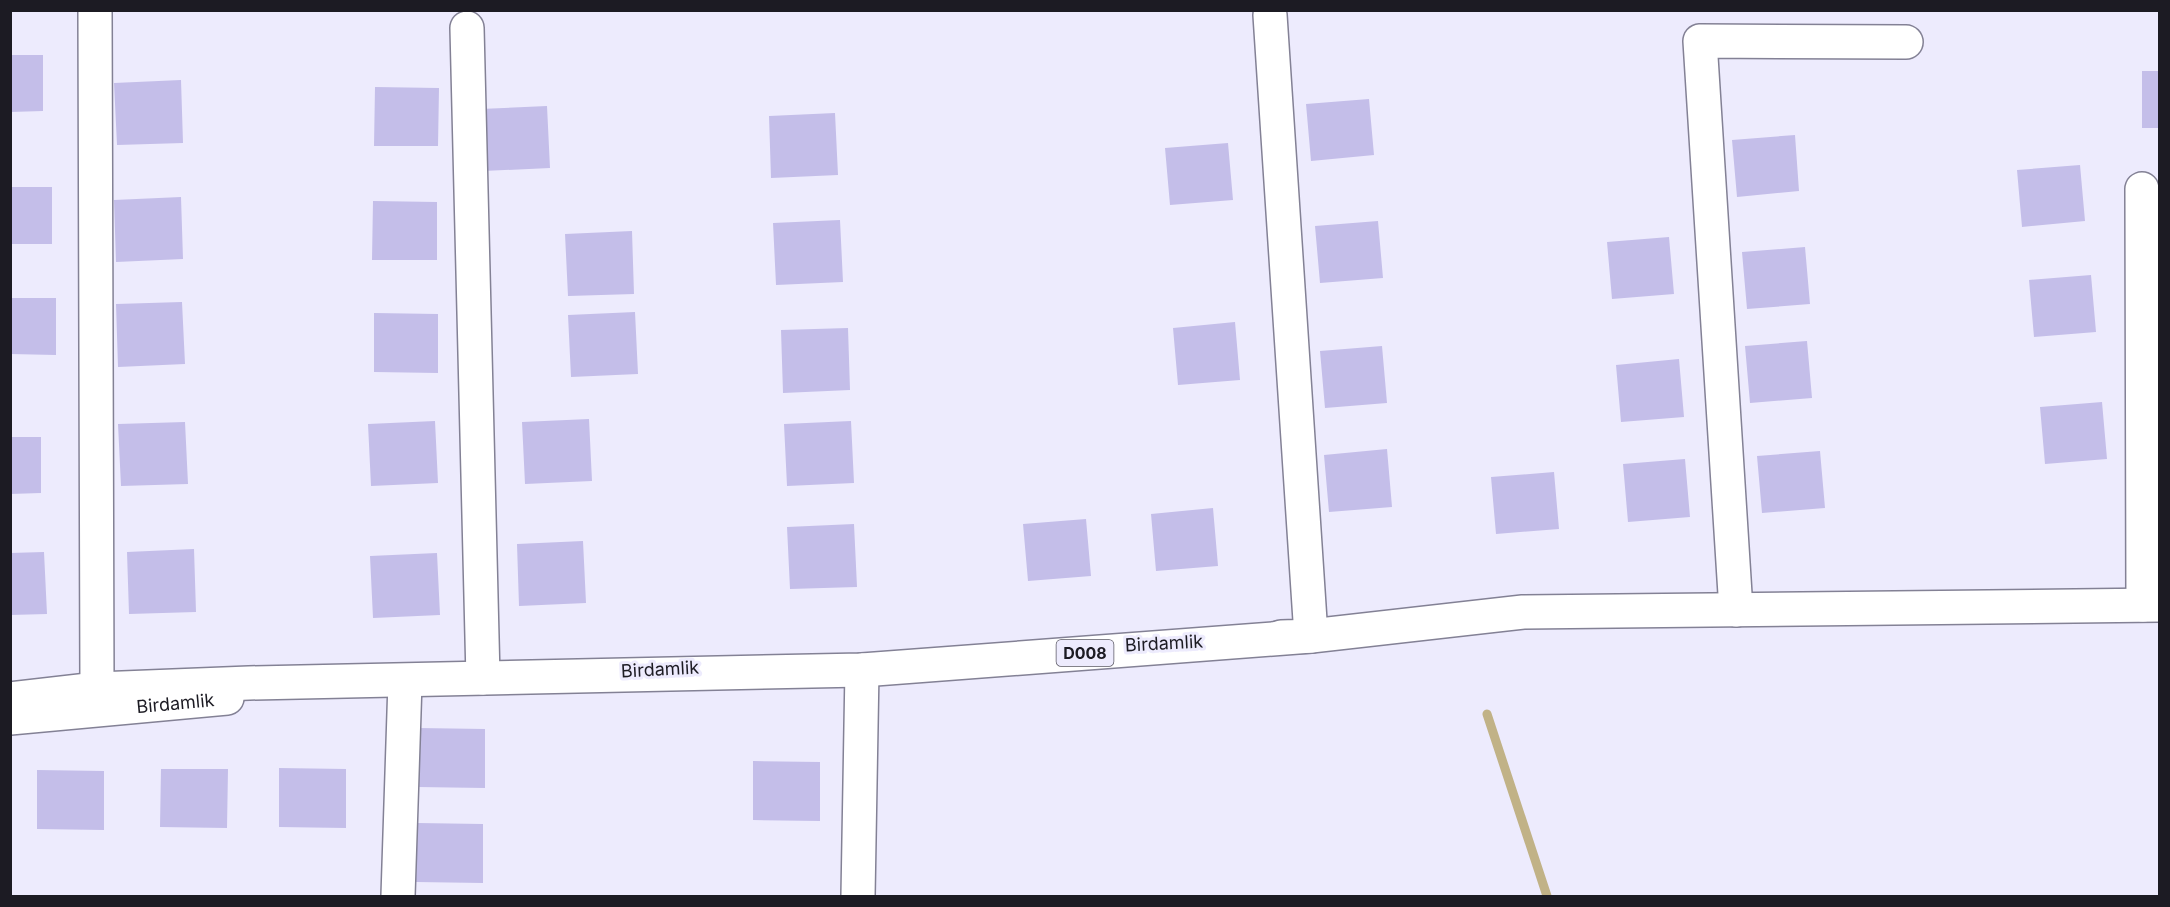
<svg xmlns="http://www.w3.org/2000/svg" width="2170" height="907" viewBox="0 0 2170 907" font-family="Inter,sans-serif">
<rect width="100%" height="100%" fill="#edebfd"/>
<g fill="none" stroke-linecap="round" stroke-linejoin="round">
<!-- stream -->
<path stroke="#c1b287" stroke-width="9" d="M 1487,714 L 1547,896"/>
</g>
<!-- building -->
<path fill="#c4bee9" d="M 10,55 L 43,55 L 43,111 L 10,112 Z
M 2142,71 L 2160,71 L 2160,128 L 2142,128 Z
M 181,80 L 183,143 L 117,145 L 114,83 Z
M 375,87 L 439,88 L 438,146 L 374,146 Z
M 1369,99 L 1374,155 L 1311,161 L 1306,104 Z
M 547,106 L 550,168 L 483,171 L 480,109 Z
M 835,113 L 838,175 L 771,178 L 769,116 Z
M 1795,135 L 1799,191 L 1737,197 L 1732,140 Z
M 1228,143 L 1233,200 L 1170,205 L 1165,148 Z
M 2080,165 L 2085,221 L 2022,227 L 2017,170 Z
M 10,187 L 52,187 L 52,244 L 10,244 Z
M 181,197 L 183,259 L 116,262 L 114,200 Z
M 373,201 L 437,202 L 437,260 L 372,260 Z
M 840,220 L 843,282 L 776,285 L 773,223 Z
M 1378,221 L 1383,278 L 1320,283 L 1315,226 Z
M 632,231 L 634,294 L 568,296 L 565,234 Z
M 1669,237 L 1674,294 L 1612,299 L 1607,242 Z
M 1805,247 L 1810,304 L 1747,309 L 1742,252 Z
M 2091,275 L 2096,332 L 2034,337 L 2029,280 Z
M 10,298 L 56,298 L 56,355 L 10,354 Z
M 182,302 L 185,364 L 118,367 L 116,304 Z
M 635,312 L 638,374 L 571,377 L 568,315 Z
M 374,313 L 438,314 L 438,373 L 374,372 Z
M 1235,322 L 1240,380 L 1178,385 L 1173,328 Z
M 848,328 L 850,390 L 783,393 L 781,330 Z
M 1807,341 L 1812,398 L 1750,403 L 1745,346 Z
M 1382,346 L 1387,403 L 1325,408 L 1320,351 Z
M 1679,359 L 1684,417 L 1621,422 L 1616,365 Z
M 2102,402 L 2107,459 L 2045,464 L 2040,407 Z
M 589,419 L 592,481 L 525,484 L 522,422 Z
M 435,421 L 438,483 L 371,486 L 368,424 Z
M 851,421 L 854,483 L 787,486 L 784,424 Z
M 185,422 L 188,484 L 121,486 L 118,424 Z
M 10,437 L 41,437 L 41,493 L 10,494 Z
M 1387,449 L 1392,507 L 1329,512 L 1324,455 Z
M 1820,451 L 1825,508 L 1762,513 L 1757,456 Z
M 1685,459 L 1690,517 L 1628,522 L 1623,464 Z
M 1554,472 L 1559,529 L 1496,534 L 1491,477 Z
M 1213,508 L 1218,566 L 1156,571 L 1151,514 Z
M 1086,519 L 1091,576 L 1028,581 L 1023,524 Z
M 854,524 L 857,587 L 790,589 L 787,527 Z
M 583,541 L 586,603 L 519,606 L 517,544 Z
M 194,549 L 196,612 L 129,614 L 127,552 Z
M 44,552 L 47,614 L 10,615 L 10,553 Z
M 437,553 L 440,615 L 373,618 L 370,556 Z
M 418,728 L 485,729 L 485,788 L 418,787 Z
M 753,761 L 820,762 L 820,821 L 753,820 Z
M 279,768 L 346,769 L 346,828 L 279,827 Z
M 161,769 L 228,769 L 227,828 L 160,827 Z
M 37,770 L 104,771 L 104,830 L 37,829 Z
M 417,823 L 483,824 L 483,883 L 416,882 Z"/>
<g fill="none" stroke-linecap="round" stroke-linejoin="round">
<!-- minor casing -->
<g stroke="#838195" stroke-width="36">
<g id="minor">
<path d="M 95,10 L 97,689"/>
<path d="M 1270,15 L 1311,636 L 1281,637"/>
<path d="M 467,28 L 483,678"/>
<path d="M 2142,189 L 2143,605"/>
<path d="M 1736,610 L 1700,41 L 1906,42"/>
<path id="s1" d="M 10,718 L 227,698"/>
<path d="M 398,896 L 405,682"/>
<path d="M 858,896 L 862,670"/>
</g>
</g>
<!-- major casing -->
<g stroke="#838195" stroke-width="36">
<path id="major" d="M 10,699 L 97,689 L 249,683 L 862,670 L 1311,636 L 1523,612 L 2160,605"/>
</g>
<!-- minor -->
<use href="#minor" stroke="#fff" stroke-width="33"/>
<!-- major -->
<use href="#major" stroke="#fff" stroke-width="33"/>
</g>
<g text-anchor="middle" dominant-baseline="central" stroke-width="6" stroke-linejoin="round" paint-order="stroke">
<!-- shield labels -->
<rect fill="#edebfd" stroke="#5b5964" stroke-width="1.5" x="1056.5" y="640" width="57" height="26" rx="4.5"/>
<g font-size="16" font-weight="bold" fill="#1c1b23">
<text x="1085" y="653">D008</text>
</g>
<!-- street labels -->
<g font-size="18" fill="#1c1b23" stroke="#edebfd">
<text transform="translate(1164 643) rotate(-3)">Birdamlik</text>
<text transform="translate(660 669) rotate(-3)">Birdamlik</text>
<text stroke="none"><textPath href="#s1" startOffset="166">Birdamlik</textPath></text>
</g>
</g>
<!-- border -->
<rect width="2170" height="907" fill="none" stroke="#1c1b23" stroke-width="24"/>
</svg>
